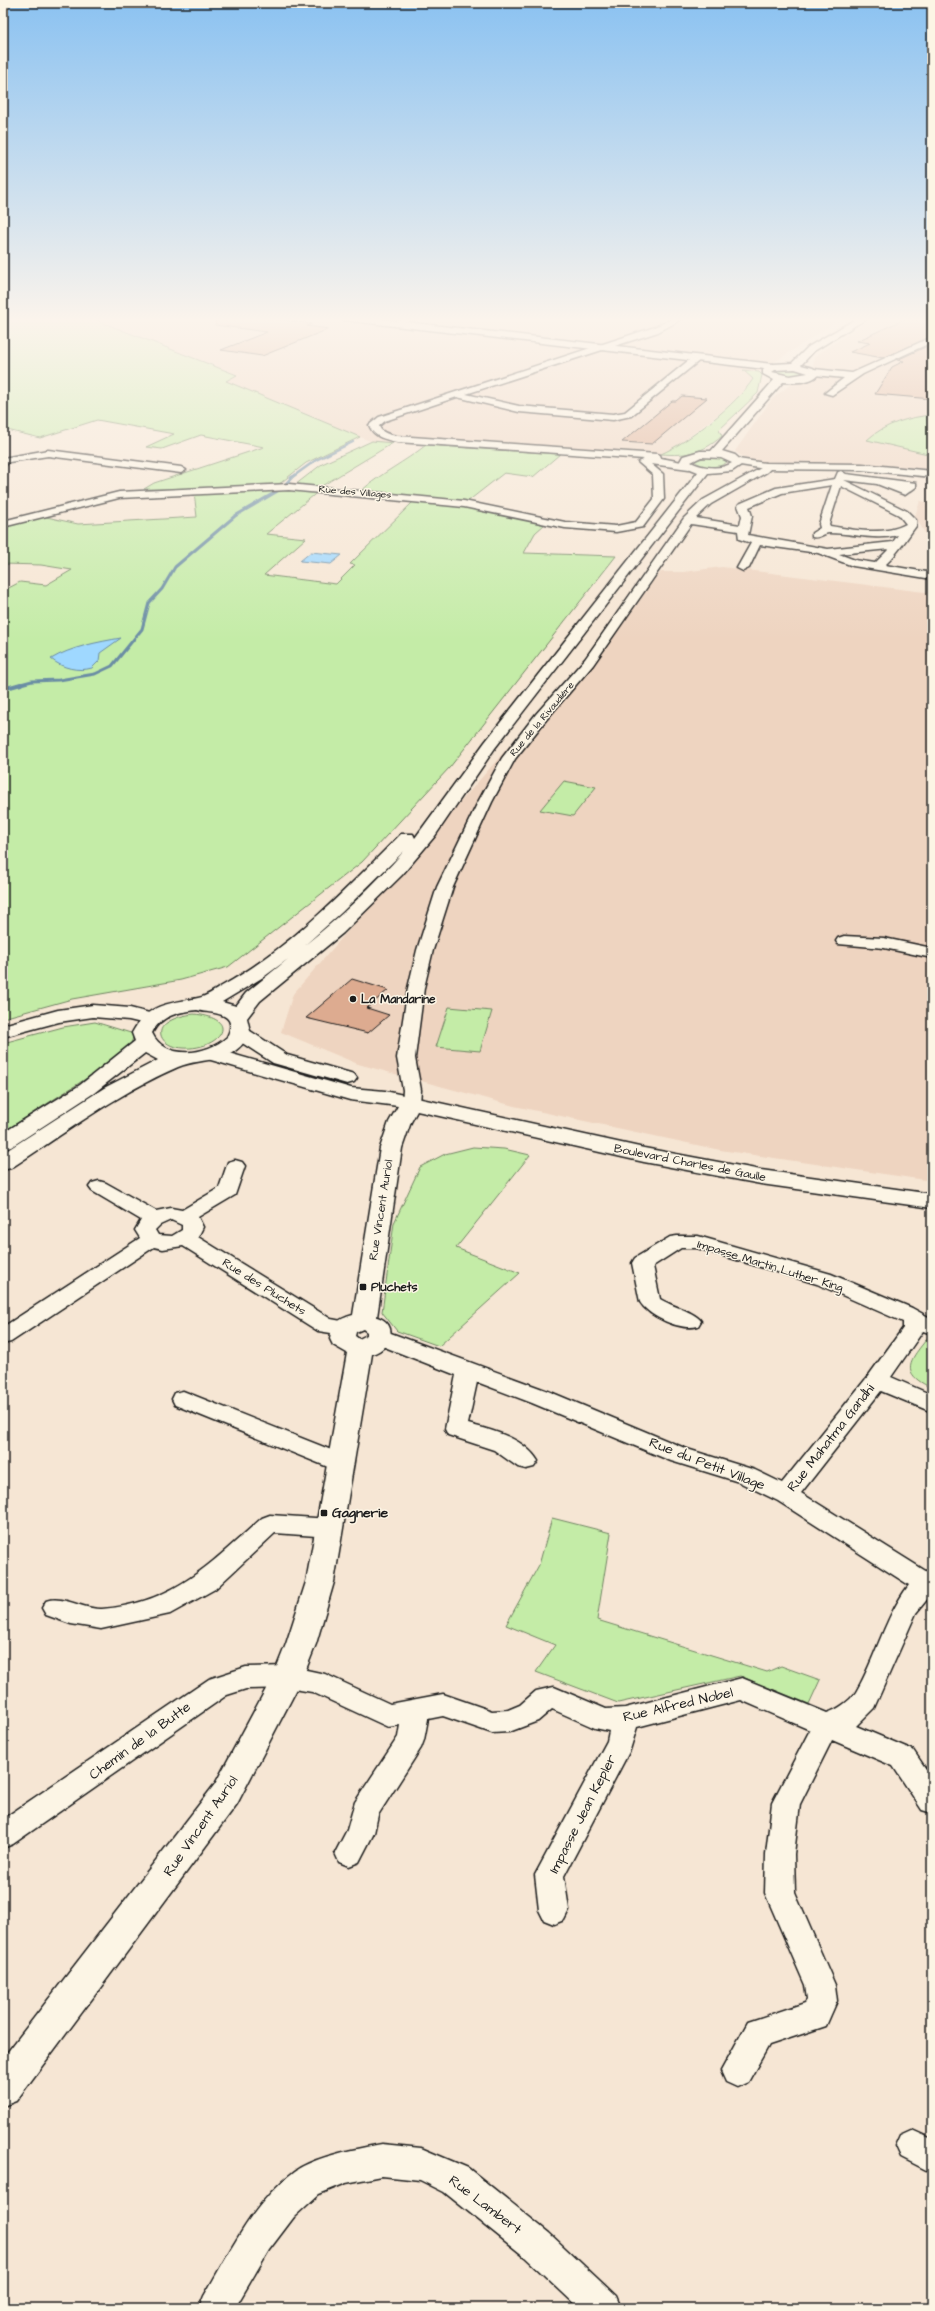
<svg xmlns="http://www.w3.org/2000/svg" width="935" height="2311" viewBox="0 0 935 2311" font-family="'Architects Daughter',sans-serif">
<rect width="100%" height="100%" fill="#f6e6d4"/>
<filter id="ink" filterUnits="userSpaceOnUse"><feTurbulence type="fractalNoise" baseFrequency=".025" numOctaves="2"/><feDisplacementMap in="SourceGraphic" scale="8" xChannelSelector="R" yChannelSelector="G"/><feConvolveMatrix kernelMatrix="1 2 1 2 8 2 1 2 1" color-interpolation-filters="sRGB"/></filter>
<g filter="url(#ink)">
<!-- built -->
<path fill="#eed4c0" d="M 88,317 L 844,317 L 759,372 L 744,370 L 753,379 L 742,393 L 721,412 L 673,449 L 661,454 L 623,458 L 370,441 L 225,381 L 236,374 Z
M 873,317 L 932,317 L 932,477 L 871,470 L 776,470 L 745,459 L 735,451 L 772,399 L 795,381 L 817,376 L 820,371 L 813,367 L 814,357 Z
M 920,501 L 932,503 L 932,556 L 927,555 L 929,540 L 915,516 Z
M 722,567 L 932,593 L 932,1181 L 720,1150 L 514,1106 L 358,1064 L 281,1032 L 293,994 L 661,572 L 683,572 Z"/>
<!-- green -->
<path fill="#c4eca7" stroke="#708462" d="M 3,317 L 88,317 L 237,375 L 226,381 L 360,437 L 306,463 L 278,485 L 174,489 L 144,489 L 154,483 L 264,447 L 201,435 L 162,449 L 146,447 L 174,434 L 97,420 L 40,438 L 3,429 Z
M 789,367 L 807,371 L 808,374 L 793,377 L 773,372 L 775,369 Z
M 743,370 L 759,372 L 762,375 L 758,393 L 719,430 L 722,436 C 703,453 686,456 661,454 C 687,443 738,403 753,379 Z
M 932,415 L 932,455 L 867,440 C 884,424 909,417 932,415 Z
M 372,441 L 393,443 L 320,487 L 295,485 L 322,464 Z
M 426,445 L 560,454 L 533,477 L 504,473 L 467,502 L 361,491 C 381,473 405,462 426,445 Z
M 706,457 L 721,458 L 727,462 C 720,469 701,468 695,461 Z
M 276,489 L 319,491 L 266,534 L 306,538 L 264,575 L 336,584 L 355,565 L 350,564 L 415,500 L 461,505 L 545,524 L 535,533 L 524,553 L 616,556 L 450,767 L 362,862 L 228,967 L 181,980 L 72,999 L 3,1018 L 3,591 L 20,582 L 46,585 L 72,570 L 41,565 L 3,564 L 3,525 L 42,516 L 78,524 L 197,517 L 194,492 Z
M 564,781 L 596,787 L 573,816 L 540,810 Z
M 449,1007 L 492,1011 L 480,1051 L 436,1047 Z
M 194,1014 C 248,1019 214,1055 176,1047 C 162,1044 154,1031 168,1022 C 176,1017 185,1015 194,1014 Z
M 95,1022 L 134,1034 L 131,1044 L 115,1060 L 3,1132 L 3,1043 L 63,1027 Z
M 473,1147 L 504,1149 L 530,1155 L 456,1248 L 520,1273 L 439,1346 L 397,1331 L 382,1312 L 394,1223 L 420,1167 L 445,1154 Z
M 930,1335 L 932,1336 L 932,1388 C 896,1372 912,1358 930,1335 Z
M 552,1518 L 611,1533 L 597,1620 L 767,1672 L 781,1666 L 820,1680 L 809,1704 L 740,1676 L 618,1703 L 536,1672 L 555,1645 L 506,1625 L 539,1565 Z"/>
<!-- water -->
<path fill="#9fd8ff" stroke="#6b8da4" d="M 311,552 L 342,555 L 331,564 L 300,561 Z
M 121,638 L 100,653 L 99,661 L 92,668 C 78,672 62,668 51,659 C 71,647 98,642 121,638 Z"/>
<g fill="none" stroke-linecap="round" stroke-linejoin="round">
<!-- stream-far2 -->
<path stroke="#6b8da4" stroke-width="2.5" d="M 291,478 L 316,460 L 353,442"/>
<!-- stream-far1 -->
<path stroke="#6b8da4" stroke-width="3" d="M 285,485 L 292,477
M 17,685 L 32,681 L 59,680 L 95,674 L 112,666 L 142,629 L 149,603 L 162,589 L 175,567 L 235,516 L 281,489"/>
<!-- stream -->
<path stroke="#6b8da4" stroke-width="4" d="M 3,689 L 21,684"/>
</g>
<!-- building -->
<path fill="#ddab90" stroke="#1c1c1c" d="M 216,317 L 260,317 L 312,324 L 307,326 L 329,329 L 262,356 L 221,350 L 267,332 L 215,325 Z
M 907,318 L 932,321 L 932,336 L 883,358 L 850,352 L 870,343 L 857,341 Z
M 932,344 L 932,399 L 875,394 L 892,367 L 904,361 L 897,360 Z
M 682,396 L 707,398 L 652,444 L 622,442 L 672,401 L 676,401 Z
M 352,979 L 388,990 L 367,1008 L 389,1015 L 368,1033 L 306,1018 Z"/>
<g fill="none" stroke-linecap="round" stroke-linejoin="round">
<!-- minor casing -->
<g stroke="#1c1c1c" stroke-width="3">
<path id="minor" d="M 410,317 L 420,317 L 398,325 L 394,323 Z
M 677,317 L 686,317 L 658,332 L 466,394 L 519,406 L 613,414 L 625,412 L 694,356 L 700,356 L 700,360 L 631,416 L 613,420 L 519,412 L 457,397 L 385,421 L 379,426 C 381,433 390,435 397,436 L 657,454 L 660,455 L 661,458 L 692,464 L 694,466 L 689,469 L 651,464 L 663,474 L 664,499 L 643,527 L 616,532 L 565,528 L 464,507 L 289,490 L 119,498 L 3,527 L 3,521 L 119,492 L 289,484 L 464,501 L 565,522 L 616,526 L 636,522 L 654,499 L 653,475 L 638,462 L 644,459 L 397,442 C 385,439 374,438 369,425 L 379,417 L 652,328 Z
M 932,337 L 932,342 L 863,374 L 832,395 L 825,393 L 844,378 L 814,375 L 810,372 L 814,369 L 852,373 Z
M 48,450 L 181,467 L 186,470 L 181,473 L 48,456 L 9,462 L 3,468 L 3,458 Z
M 765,463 L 771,468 L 767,472 L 711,504 L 696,518 L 740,525 L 742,516 L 738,506 L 739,504 L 776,488 L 835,479 L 838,472 L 841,471 L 846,474 L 916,483 L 916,487 L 905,495 L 877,484 L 844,480 L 907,511 L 916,520 L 916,526 C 906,539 898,553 885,565 L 932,573 L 932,579 L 853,566 L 818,553 L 760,545 L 749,568 L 743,571 L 737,568 L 751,543 L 739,539 L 738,531 L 691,524 L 593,665 L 546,720 L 515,759 L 492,802 L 453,887 L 433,950 L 424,988 L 415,1058 L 421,1090 L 420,1103 L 417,1107 L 405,1107 L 402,1103 L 403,1090 L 397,1058 L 408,988 L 417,950 L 437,887 L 478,802 L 502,758 L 536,714 L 585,659 L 684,518 L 703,500 L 761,468 L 762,464 ZM 832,485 L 819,524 L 820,528 L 812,533 L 812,537 C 820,539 823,533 829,533 C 853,533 874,541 898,535 L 893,542 L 828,549 L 748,535 L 752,516 L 749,507 L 782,493 ZM 841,486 L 899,515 L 906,524 C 884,536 854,530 830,526 L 829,524 ZM 889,549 L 875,563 L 855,560 L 839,554 Z
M 844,936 L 884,938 L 932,948 L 932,958 L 884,948 L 838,944 L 836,941 L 838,938 Z
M 235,1160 L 242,1162 L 245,1166 L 235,1195 L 198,1217 L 203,1227 L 198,1237 L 331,1319 L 352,1323 L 355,1328 L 352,1333 L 344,1335 L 318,1331 L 183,1246 L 163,1249 L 154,1247 L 11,1342 L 3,1344 L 3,1327 L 140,1238 L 135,1230 L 141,1220 L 92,1191 L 89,1187 L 92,1183 L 99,1181 L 106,1183 L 156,1211 L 171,1208 L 182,1210 L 219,1188 L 228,1162 ZM 171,1220 L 182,1225 L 182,1230 L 172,1236 L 158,1235 L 155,1230 L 160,1225 Z
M 677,1236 L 698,1236 L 831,1274 L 912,1308 L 932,1319 L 932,1334 L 923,1331 L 891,1377 L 932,1395 L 932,1412 L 881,1391 L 801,1493 L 932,1575 L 932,1598 L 929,1597 L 916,1613 L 874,1708 L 856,1726 L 913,1750 L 932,1778 L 932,1813 L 922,1810 L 893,1766 L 832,1740 L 800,1804 L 794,1854 L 795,1893 L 835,1985 L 837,2001 L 826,2026 L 769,2045 L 748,2082 L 737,2087 L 726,2082 L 721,2071 L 748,2022 L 805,2003 L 807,2000 L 805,1985 L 765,1893 L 766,1854 L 772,1803 L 810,1730 L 741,1700 L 637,1727 L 630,1750 L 564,1876 L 569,1910 L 564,1920 L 554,1924 L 544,1920 L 539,1910 L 535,1875 L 607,1741 L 609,1731 L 595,1728 L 552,1709 L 538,1721 L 509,1732 L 492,1733 L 443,1716 L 428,1719 L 424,1740 L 421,1748 L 378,1815 L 374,1833 L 359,1862 L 349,1866 L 339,1862 L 335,1853 L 347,1830 L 355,1802 L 398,1737 L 400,1725 L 388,1727 L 312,1692 L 288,1688 L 246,1689 L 227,1695 L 13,1844 L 3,1848 L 3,1819 L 209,1679 L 246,1667 L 288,1666 L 325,1674 L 390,1704 L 443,1694 L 492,1711 L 508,1710 L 520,1705 L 536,1691 L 554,1687 L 606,1709 L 625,1708 L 742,1678 L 827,1713 C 837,1710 850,1701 856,1692 C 876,1658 884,1618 909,1585 L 778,1501 L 739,1482 L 671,1461 L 532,1403 L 477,1382 L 468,1424 C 492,1430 524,1438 538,1461 L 534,1467 L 526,1469 L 518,1467 L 494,1450 L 448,1435 L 445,1429 L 456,1375 L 372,1342 L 369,1337 L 372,1332 L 380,1330 L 388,1332 L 548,1391 L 687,1449 L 755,1470 L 782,1483 L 869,1375 L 903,1328 L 903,1322 L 817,1284 L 697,1248 L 681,1248 L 653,1266 L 660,1299 C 671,1306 695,1312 701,1321 L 698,1326 C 681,1331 649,1317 640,1302 L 632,1263 L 635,1258 L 670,1237 Z
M 183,1391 L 349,1457 L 353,1463 L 349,1469 L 341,1472 L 333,1469 L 175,1405 L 172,1399 L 175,1393 Z
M 270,1515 L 330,1519 L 339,1522 L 342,1528 L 339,1534 L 330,1537 L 275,1533 L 215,1589 L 170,1614 L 101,1629 L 71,1624 L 46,1615 L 42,1608 L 46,1601 C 64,1595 83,1610 102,1609 C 175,1603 211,1563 262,1518 Z
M 912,2130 L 932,2139 L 932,2173 L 901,2157 L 896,2146 L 901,2135 Z
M 382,2144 L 421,2148 L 468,2168 L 549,2233 L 616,2296 L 621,2308 L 579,2308 L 525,2257 L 444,2192 L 420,2180 L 382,2176 L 346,2183 L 319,2194 L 294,2217 L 269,2250 L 235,2308 L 199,2308 L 204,2296 C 230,2252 253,2202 295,2171 C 314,2157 359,2148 382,2144 Z"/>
</g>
<!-- tertiary casing -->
<g stroke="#1c1c1c" stroke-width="3">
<path id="tertiary" d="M 339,317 L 362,317 L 773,364 L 778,367 L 773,370 L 343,320 Z
M 738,459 L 765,463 L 862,464 L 932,471 L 932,477 L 862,470 L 765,469 L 734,464 L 732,462 L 734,460 Z
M 93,1005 L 130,1008 L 157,1015 L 160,1019 L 157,1023 L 150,1025 L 129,1020 L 93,1017 L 59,1022 L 3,1037 L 3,1025 L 58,1010 Z
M 240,1027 L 247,1029 L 287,1055 L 354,1074 L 357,1078 L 354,1082 L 347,1084 L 273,1063 L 233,1037 L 230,1033 L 233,1029 Z
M 211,1048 L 351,1088 L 385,1091 L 644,1148 L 761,1170 L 932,1194 L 932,1208 L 761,1184 L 644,1162 L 417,1111 L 411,1122 L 402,1148 L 377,1317 C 399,1324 392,1348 372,1354 L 334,1582 L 316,1644 L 303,1677 L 237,1804 L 16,2101 L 3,2106 L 3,2058 L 215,1784 L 274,1674 L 286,1644 L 306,1582 L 347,1353 L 333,1345 L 330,1339 C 332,1324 338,1319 353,1315 L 380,1148 L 389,1122 L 398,1106 L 350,1100 L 204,1058 L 201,1054 L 204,1050 ZM 363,1329 L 367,1332 L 367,1335 L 359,1339 L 355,1336 L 356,1332 Z"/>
</g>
<!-- secondary casing -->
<g stroke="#1c1c1c" stroke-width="3">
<path id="secondary" d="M 859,317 L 869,317 L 814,351 L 801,365 L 813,368 L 819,374 C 811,383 794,383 783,382 L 722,451 L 735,455 L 744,463 L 732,471 L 708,473 L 495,748 L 435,836 L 402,875 L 343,933 L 260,1001 L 247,1018 L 250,1031 C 236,1066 204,1056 178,1067 C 118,1093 65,1133 11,1168 L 3,1170 L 3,1153 L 104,1088 L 158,1060 L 145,1053 L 94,1093 L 11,1147 L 3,1149 L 3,1133 L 80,1085 L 135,1041 L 132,1033 C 148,1003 168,1004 198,998 C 206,997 215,990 222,986 C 291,948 346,889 401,834 L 413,834 L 415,838 L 485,742 L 698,472 L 681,465 L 679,463 L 683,456 L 700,451 L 711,451 L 774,380 L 763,374 L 763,370 L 773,364 L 792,363 L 808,347 ZM 795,369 L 808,373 L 790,376 L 772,372 L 775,370 ZM 701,457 L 721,458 L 732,463 C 721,470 702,468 691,462 ZM 404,851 C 374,885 340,917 305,945 L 342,912 ZM 288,959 L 246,993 L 236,1006 L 222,1002 L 265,976 ZM 197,1010 C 212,1014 240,1011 227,1037 C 208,1055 165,1061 152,1033 C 161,1015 179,1012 197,1010 Z"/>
</g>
<!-- minor -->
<use href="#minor" fill="#fcf5e5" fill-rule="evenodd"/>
<!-- tertiary -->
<use href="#tertiary" fill="#fcf5e5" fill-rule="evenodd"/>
<!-- secondary -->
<use href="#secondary" fill="#fcf5e5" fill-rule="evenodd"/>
</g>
</g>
<!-- sky -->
<linearGradient id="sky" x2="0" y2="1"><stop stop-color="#8bc2f1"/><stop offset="0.5" stop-color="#fbf4ec"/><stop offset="1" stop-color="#fbf4ec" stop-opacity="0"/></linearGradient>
<rect width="935" height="640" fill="url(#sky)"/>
<!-- markers -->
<g fill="#1c1c1c" stroke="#fcf5e5" stroke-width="1.5">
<circle cx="353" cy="999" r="4"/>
<rect x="359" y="1283" width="8" height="8" rx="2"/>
<rect x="320" y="1509" width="8" height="8" rx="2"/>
</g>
<g text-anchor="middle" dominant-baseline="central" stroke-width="3" stroke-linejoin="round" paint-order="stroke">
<!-- far-street labels -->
<g font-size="10" fill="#1c1c1c" stroke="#fcf5e5">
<text transform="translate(355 492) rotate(5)">Rue des Villages</text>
<text transform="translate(542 719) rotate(-50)">Rue de la Rivaudière</text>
</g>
<!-- poi labels -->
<g font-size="12" font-weight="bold" fill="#1c1c1c" stroke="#fcf5e5" text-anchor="start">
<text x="361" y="999">La Mandarine</text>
<text x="371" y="1287">Pluchets</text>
</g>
<!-- street labels -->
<g font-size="12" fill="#1c1c1c" stroke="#fcf5e5">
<text transform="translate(690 1163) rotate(11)">Boulevard Charles de Gaulle</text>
<text transform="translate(381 1210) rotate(-81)">Rue Vincent Auriol</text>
<text transform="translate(770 1266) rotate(17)">Impasse Martin Luther King</text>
<text transform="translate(264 1287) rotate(32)">Rue des Pluchets</text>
</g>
<!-- near-street labels -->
<g font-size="14" fill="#1c1c1c" stroke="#fcf5e5">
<text transform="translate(831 1438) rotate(-52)">Rue Mahatma Gandhi</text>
<text transform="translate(707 1464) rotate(21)">Rue du Petit Village</text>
<text transform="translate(678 1705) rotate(-13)">Rue Alfred Nobel</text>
<text transform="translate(140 1741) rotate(-36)">Chemin de la Butte</text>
<text transform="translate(583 1814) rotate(-63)">Impasse Jean Kepler</text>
<text transform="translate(201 1826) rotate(-55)">Rue Vincent Auriol</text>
<text transform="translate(485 2205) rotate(37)">Rue Lambert</text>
</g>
<!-- near-poi labels -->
<g font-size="14" font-weight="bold" fill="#1c1c1c" stroke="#fcf5e5" text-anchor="start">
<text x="332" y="1513">Gagnerie</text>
</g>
</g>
<!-- margin -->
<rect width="935" height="2311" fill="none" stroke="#fcf5e5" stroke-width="16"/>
<rect x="8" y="8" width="919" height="2295" fill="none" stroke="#1c1c1c" stroke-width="1.5" filter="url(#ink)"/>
</svg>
